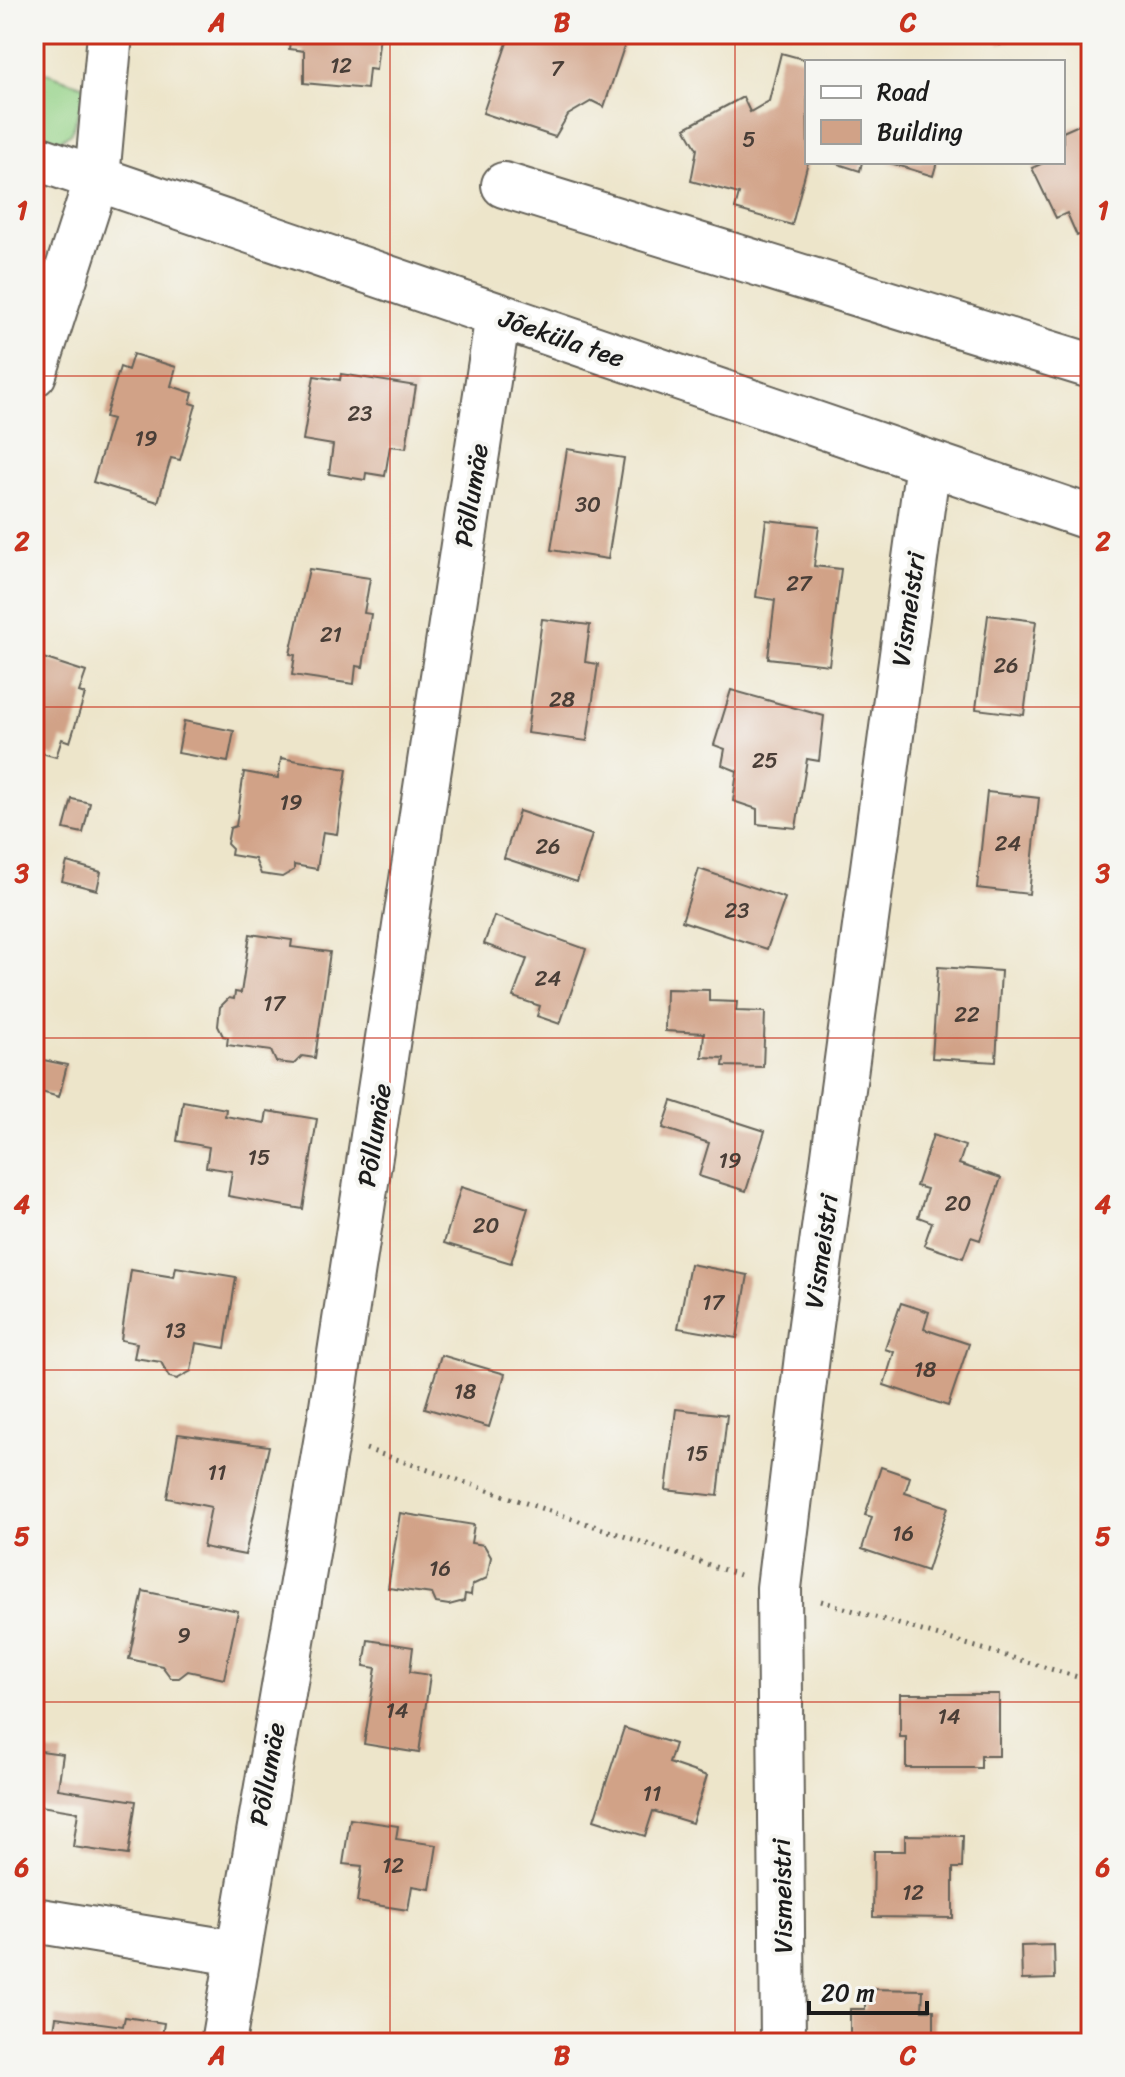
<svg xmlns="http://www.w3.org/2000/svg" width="1125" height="2077" viewBox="0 0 1125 2077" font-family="Sriracha,sans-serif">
<rect width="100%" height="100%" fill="#f6f6f2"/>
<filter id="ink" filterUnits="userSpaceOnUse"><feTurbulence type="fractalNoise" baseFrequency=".0125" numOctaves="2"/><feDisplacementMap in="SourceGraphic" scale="16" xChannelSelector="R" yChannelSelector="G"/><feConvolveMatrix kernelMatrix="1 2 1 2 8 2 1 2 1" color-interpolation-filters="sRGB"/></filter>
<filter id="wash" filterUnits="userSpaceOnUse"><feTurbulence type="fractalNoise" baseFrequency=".006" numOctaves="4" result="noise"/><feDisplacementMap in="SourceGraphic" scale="32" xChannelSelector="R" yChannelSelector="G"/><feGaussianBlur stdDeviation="1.8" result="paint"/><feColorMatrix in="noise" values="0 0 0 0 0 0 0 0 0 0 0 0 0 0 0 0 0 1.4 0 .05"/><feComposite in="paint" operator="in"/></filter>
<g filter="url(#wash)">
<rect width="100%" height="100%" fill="#ede5ca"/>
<!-- green -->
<path fill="#94d287" stroke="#587752" stroke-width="2" d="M 34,69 L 88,87 L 71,133 L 53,144 L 34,138 Z"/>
<g id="blocks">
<!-- building -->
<path fill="#d1a287" d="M 291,34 L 380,34 L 376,70 L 369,69 L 367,89 L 304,83 L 304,51 L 289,49 Z
M 510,34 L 628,35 L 604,107 L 592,101 L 568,115 L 555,137 L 483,113 Z
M 996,34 L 1025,34 L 1000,45 Z
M 781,53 L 807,60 L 808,162 L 792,225 L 735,209 L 739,194 L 691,181 L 697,149 L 685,128 L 743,97 L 750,112 L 769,101 Z
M 1081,124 L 1091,144 L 1091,230 L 1077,236 L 1067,213 L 1056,218 L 1032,168 L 1045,162 L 1063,162 L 1063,132 Z
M 832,162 L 862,162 L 860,171 Z
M 887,162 L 937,162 L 933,176 Z
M 133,354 L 176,367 L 171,386 L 193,393 L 190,403 L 196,405 L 180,460 L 171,458 L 158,502 L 93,482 L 112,419 L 105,417 L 120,367 L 128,370 Z
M 341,374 L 416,386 L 406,448 L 390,446 L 385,476 L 366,473 L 365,480 L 329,474 L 333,445 L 303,440 L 314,376 L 340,380 Z
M 567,449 L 624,458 L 608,559 L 551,550 Z
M 766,520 L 819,526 L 814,566 L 841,569 L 829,665 L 768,658 L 775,600 L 756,597 Z
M 309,569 L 370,578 L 364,613 L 371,614 L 363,667 L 356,666 L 354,684 L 292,675 L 295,655 L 290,654 Z
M 988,615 L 1036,621 L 1024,715 L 976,709 Z
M 542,619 L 590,625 L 585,662 L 598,664 L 587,741 L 527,733 Z
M 34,655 L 86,672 L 79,692 L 85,694 L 70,742 L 62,739 L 56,757 L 34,751 Z
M 731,690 L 824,716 L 819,761 L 807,759 L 796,828 L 757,824 L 757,809 L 733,801 L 737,771 L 722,765 L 725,749 L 714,745 Z
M 184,721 L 234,731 L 228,762 L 178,753 Z
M 281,758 L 347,769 L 337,834 L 323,832 L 317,869 L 294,865 L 294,870 L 282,877 L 261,874 L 255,859 L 231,855 L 232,849 L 227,844 L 230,828 L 236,826 L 244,772 L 278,778 Z
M 987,792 L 1039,798 L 1029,894 L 977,888 Z
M 72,799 L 90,803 L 83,833 L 64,829 Z
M 519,811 L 592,835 L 577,882 L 504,858 Z
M 67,862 L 101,872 L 97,890 L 62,881 Z
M 699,869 L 785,898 L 767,949 L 682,921 Z
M 494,916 L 586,949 L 560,1024 L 537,1016 L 540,1006 L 513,997 L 527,959 L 484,944 Z
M 250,934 L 292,940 L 291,947 L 330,952 L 315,1058 L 302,1056 L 294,1064 L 276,1062 L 271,1051 L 227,1045 L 228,1037 L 223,1036 L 218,1026 L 220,1007 L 229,998 L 234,999 L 235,992 L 241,993 Z
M 938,967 L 1001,971 L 996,1062 L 932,1058 Z
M 666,989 L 709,990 L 709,1001 L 737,1002 L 736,1011 L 765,1012 L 763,1067 L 723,1066 L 724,1058 L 702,1057 L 704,1033 L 665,1031 Z
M 34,1058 L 67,1065 L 59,1097 L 34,1090 Z
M 183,1101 L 226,1109 L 225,1116 L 265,1123 L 267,1111 L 317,1119 L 303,1209 L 228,1196 L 232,1171 L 206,1167 L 209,1147 L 177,1141 Z
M 672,1101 L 765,1131 L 746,1191 L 699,1176 L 709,1143 L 663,1128 Z
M 933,1135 L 965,1146 L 959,1164 L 1001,1178 L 980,1240 L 971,1237 L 963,1258 L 924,1245 L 932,1222 L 918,1217 L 927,1189 L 916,1186 Z
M 461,1187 L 528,1208 L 511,1263 L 444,1243 Z
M 690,1264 L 748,1275 L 737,1338 L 678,1328 Z
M 176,1267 L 236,1277 L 225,1348 L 196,1343 L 191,1371 L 177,1379 L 169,1377 L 161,1362 L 134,1358 L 137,1343 L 121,1340 L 131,1270 L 174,1277 Z
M 901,1303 L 929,1312 L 924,1329 L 969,1344 L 948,1406 L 884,1385 L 894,1352 L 885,1349 Z
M 441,1355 L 505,1374 L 489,1427 L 425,1408 Z
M 676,1409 L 727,1415 L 718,1496 L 666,1490 Z
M 178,1434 L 269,1446 L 245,1555 L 203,1547 L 211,1507 L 167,1498 Z
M 881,1467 L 910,1477 L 905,1493 L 948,1507 L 927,1571 L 862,1549 L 872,1517 L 865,1515 Z
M 400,1513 L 474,1525 L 471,1543 L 484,1545 L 491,1557 L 487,1578 L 472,1585 L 471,1595 L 465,1594 L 464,1601 L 449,1605 L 436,1603 L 432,1594 L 388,1588 Z
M 143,1591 L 238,1611 L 224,1679 L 188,1671 L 179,1678 L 171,1678 L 162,1666 L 129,1659 Z
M 368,1640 L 413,1647 L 410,1672 L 430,1675 L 419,1753 L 364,1744 L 376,1668 L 364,1666 Z
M 900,1694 L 999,1694 L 999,1756 L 981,1756 L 981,1768 L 906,1768 L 906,1737 L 900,1737 Z
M 624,1728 L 675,1744 L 669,1763 L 707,1776 L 692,1823 L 653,1811 L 645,1836 L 594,1820 Z
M 34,1750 L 63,1754 L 58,1789 L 136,1801 L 128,1855 L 73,1847 L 78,1812 L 34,1805 Z
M 350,1819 L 398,1826 L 396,1839 L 437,1845 L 430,1889 L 412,1886 L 408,1910 L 357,1902 L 362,1866 L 343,1864 Z
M 905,1835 L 963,1836 L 962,1868 L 953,1868 L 953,1918 L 873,1917 L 874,1851 L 905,1851 Z
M 1054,1945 L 1055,1979 L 1022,1980 L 1021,1946 Z
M 865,1989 L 923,1990 L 922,2010 L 934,2010 L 934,2043 L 850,2043 L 850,2009 L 865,2009 Z
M 56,2017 L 123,2026 L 125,2017 L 164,2023 L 161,2043 L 52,2043 Z
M 1020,2034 L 1057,2042 L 1057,2043 L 1018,2043 Z"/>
</g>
</g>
<g filter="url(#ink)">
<use href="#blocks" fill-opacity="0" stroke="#656259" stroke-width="2"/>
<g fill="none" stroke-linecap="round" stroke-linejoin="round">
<!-- minor casing -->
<g stroke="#656259" stroke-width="48">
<path id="minor" d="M 34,157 L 1091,518
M 504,185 L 1091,366
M 34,374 L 97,178 L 110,34
M 34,1920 L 236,1953
M 223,2043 L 330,1419 L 498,315
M 783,2043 L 779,1588 L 810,1332 L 928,463"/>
</g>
<!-- path -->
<path stroke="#656259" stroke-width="5" stroke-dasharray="2 6" stroke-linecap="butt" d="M 366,1449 L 739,1575
M 821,1601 L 1091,1681"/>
<!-- minor -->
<use href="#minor" stroke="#fff" stroke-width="44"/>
</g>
</g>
<!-- grid -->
<path fill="none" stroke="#c8321e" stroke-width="2" stroke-opacity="0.55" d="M 390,34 L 390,2043M 735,34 L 735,2043M 34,376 L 1091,376M 34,707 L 1091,707M 34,1038 L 1091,1038M 34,1370 L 1091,1370M 34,1702 L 1091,1702"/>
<g text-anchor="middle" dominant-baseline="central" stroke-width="8" stroke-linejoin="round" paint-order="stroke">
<!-- number labels -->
<g font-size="22" fill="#493e37">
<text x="341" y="65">12</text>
<text x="557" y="68">7</text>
<text x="749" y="139">5</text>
<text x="360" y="413">23</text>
<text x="146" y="438">19</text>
<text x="588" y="504">30</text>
<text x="799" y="583">27</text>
<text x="331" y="634">21</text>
<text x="1006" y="665">26</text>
<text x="562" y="699">28</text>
<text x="765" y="760">25</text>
<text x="291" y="802">19</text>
<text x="1008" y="843">24</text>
<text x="548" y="846">26</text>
<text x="737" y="910">23</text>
<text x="548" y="978">24</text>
<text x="274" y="1003">17</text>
<text x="967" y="1014">22</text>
<text x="259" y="1157">15</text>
<text x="730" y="1160">19</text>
<text x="958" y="1203">20</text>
<text x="486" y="1225">20</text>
<text x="713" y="1302">17</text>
<text x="175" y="1330">13</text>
<text x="925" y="1369">18</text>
<text x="465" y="1391">18</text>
<text x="697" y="1453">15</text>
<text x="217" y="1472">11</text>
<text x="903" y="1533">16</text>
<text x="440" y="1568">16</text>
<text x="184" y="1635">9</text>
<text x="397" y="1710">14</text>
<text x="949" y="1716">14</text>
<text x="652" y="1793">11</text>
<text x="393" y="1865">12</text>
<text x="913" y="1892">12</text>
</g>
<!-- street labels -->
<g font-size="26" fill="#1c1c1c" stroke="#f6f6f2">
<text transform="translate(562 338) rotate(19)">Jõeküla tee</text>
<text transform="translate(471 495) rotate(-81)">Põllumäe</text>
<text transform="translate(908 609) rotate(-82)">Vismeistri</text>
<text transform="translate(374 1135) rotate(-81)">Põllumäe</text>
<text transform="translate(821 1251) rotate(-82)">Vismeistri</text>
<text transform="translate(267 1774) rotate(-80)">Põllumäe</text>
<text transform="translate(782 1896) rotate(-91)">Vismeistri</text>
</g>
</g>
<!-- margin -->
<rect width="1125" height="2077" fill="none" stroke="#f6f6f2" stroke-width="88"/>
<!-- legend -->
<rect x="805" y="60" width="260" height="104" fill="#f6f6f2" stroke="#9f9f9c" stroke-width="2"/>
<rect x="821" y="86" width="40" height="12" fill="#ffffff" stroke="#9f9f9c" stroke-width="2"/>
<text x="877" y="100" font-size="24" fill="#1c1c1c">Road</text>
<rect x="821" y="120" width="40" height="24" fill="#d1a287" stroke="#9f9f9c" stroke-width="2"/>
<text x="877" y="140" font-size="24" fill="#1c1c1c">Building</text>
<!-- scale -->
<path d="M809 2001v12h118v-12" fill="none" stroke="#1c1c1c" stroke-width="4"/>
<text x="821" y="2001" font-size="24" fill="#1c1c1c" stroke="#f6f6f2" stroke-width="6" paint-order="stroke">20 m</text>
<rect x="44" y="44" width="1037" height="1989" fill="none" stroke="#c8321e" stroke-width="3"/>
<g font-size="26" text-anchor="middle" font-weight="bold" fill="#c8321e">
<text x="217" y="31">A</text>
<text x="562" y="31">B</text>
<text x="908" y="31">C</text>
<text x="22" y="219">1</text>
<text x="1103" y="219">1</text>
<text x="22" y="550">2</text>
<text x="1103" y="550">2</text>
<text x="22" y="882">3</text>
<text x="1103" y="882">3</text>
<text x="22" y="1213">4</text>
<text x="1103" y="1213">4</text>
<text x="22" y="1545">5</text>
<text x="1103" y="1545">5</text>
<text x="22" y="1876">6</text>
<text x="1103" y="1876">6</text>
<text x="217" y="2064">A</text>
<text x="562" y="2064">B</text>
<text x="908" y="2064">C</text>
</g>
</svg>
